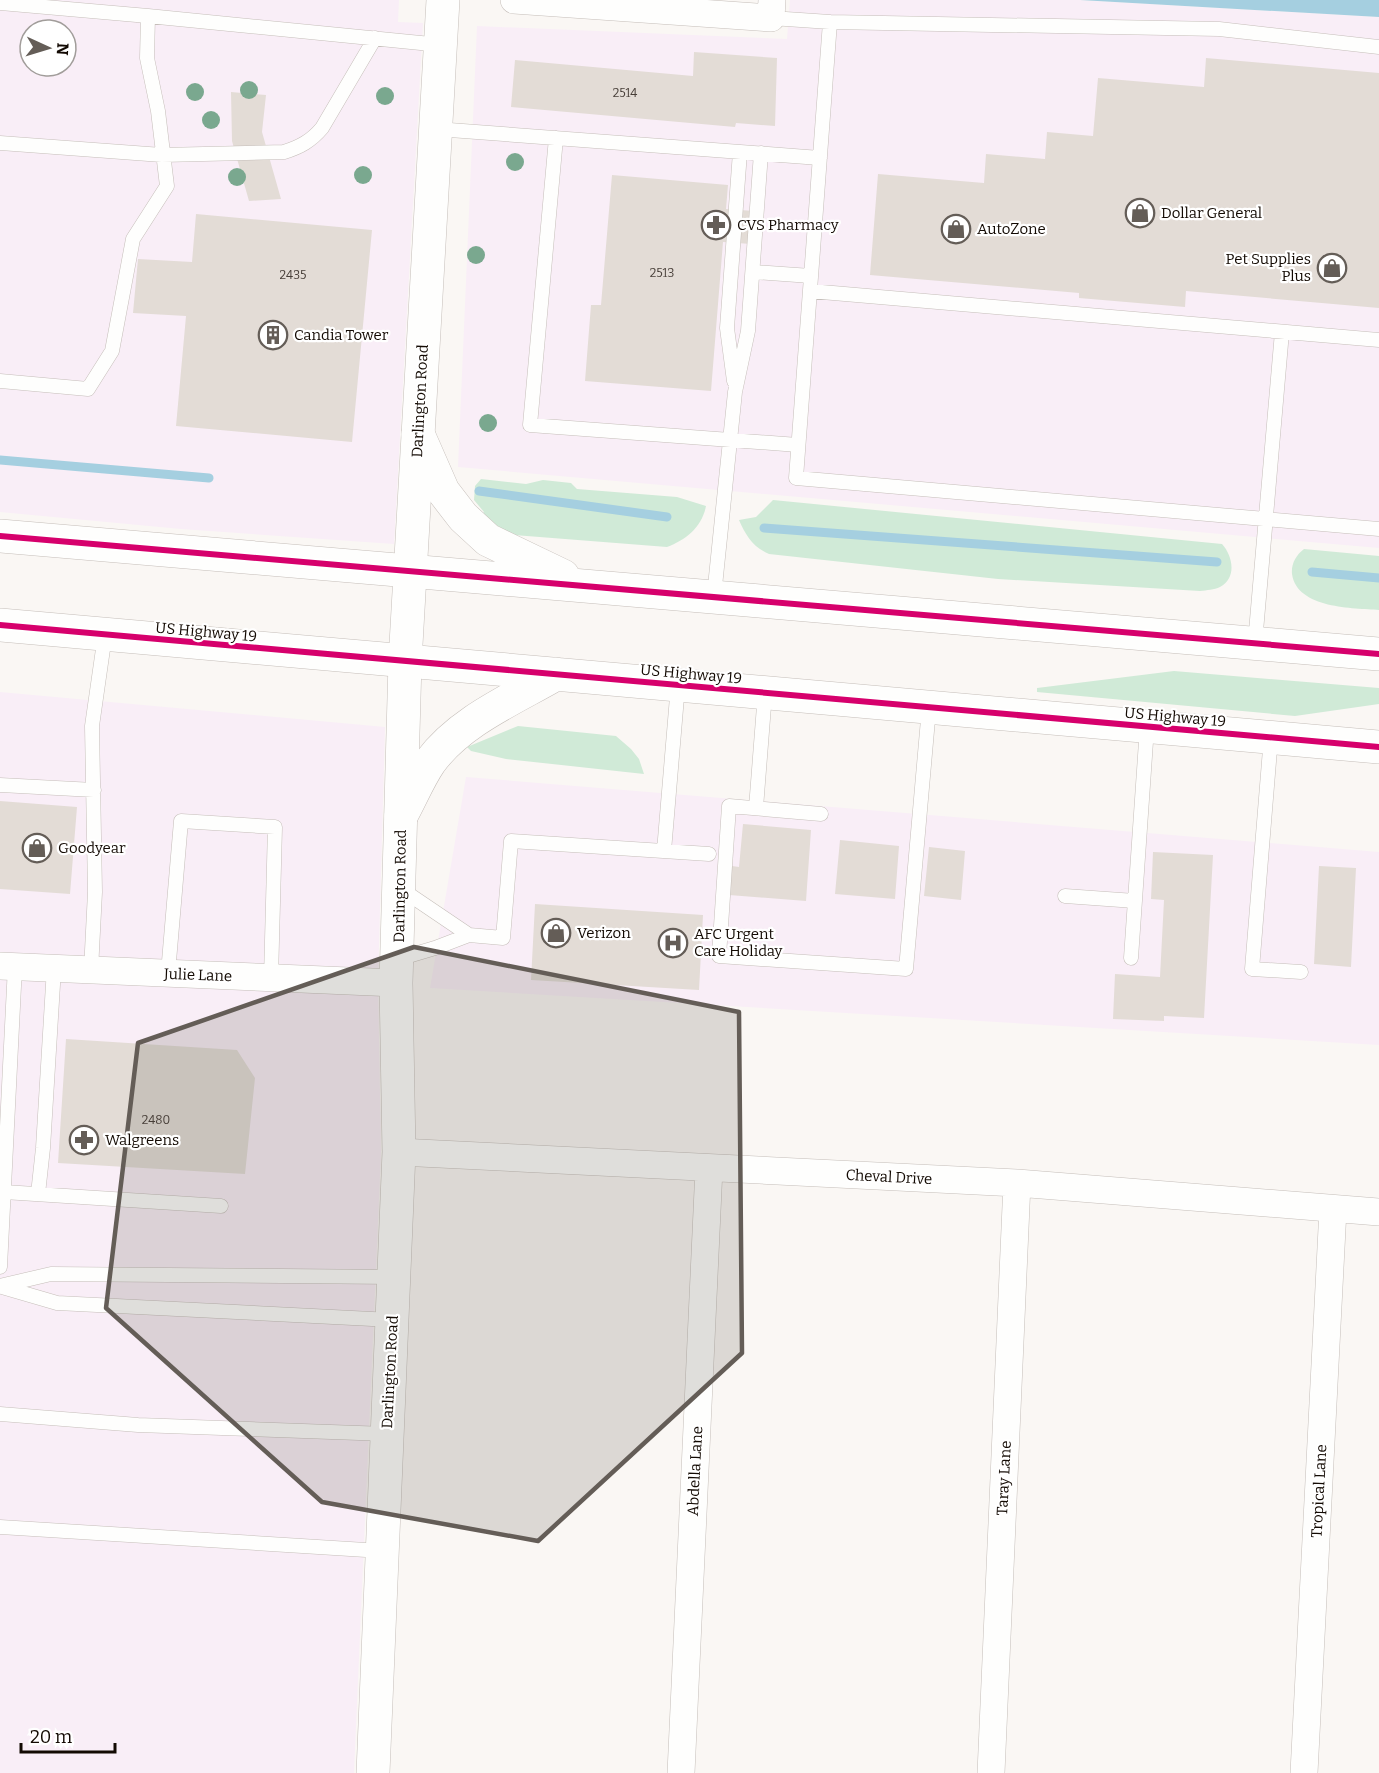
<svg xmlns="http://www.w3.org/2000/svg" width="1379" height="1773" viewBox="0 0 1379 1773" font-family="Bitter,serif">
<rect width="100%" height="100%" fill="#faf7f4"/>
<!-- commercial -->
<path fill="#f9eef7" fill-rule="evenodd" d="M 0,0 L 399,0 L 398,22 L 423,23 L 394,544 L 181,529 L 0,512 ZM 30,30 L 66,30 L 66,66 L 30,66 Z
M 790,0 L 1080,0 L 1379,17 L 1379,548 L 458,467 L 477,26 L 787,39 Z
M 0,692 L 385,727 L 378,982 L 381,1152 L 354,1773 L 0,1773 Z
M 466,777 L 1379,852 L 1379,1045 L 430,988 Z"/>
<!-- green -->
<path fill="#d0ead7" d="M 481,479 L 526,484 L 543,480 L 571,483 L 577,489 L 677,497 L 706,506 C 702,527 686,540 667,547 L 514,535 L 494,527 L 480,516 L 484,512 L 474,500 L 475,486 Z
M 773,500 L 1222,544 C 1233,556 1237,578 1220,587 C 1214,590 1207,590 1200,591 L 998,579 L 769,554 C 753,547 746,536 739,520 L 756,517 Z
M 1304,549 L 1379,556 L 1379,610 C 1354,608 1297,609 1292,574 C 1291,564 1296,555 1304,549 Z
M 1174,671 L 1379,688 L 1379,704 L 1295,716 L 1037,692 L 1037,688 Z
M 518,726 L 616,736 L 631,749 L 639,759 L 644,774 L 506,759 L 471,751 L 467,747 Z"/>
<!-- water -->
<path fill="#a5cfe0" d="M 1080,0 L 1379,0 L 1379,17 Z"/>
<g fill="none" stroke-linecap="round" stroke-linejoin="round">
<!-- stream -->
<path stroke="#a5cfe0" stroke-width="9" d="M 0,460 L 209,478
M 479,491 L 667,517
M 764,528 L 1217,562
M 1312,572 L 1379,578"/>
</g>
<!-- building -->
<path fill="#e3dcd6" d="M 694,52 L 777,58 L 775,126 L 736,123 L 735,127 L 511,107 L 515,60 L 693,76 Z
M 1206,58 L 1379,73 L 1379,308 L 1186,291 L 1185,307 L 1079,298 L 1079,293 L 870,275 L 878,174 L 984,183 L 986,154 L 1045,159 L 1047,132 L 1093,136 L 1098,78 L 1204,87 Z
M 231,92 L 266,95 L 262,132 L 281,199 L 249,201 L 232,141 Z
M 612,175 L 728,185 L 726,209 L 754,211 L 751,244 L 723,242 L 711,391 L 585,381 L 591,305 L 601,305 Z
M 196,214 L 372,230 L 352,442 L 176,426 L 186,316 L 133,313 L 138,259 L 192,262 Z
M 0,801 L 77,807 L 70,894 L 0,889 Z
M 743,824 L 811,830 L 806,901 L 729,895 L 732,866 L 739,867 Z
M 840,840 L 899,846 L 895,899 L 835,894 Z
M 929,847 L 965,851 L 961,900 L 924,896 Z
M 1153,852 L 1213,855 L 1204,1018 L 1164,1016 L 1164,1021 L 1113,1019 L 1115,974 L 1160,977 L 1164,900 L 1151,899 Z
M 1319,866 L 1356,868 L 1351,967 L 1314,964 Z
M 535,904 L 703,915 L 699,990 L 531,980 Z
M 66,1039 L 237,1050 L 255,1078 L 245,1174 L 58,1163 Z"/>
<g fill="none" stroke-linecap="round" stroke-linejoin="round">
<!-- lane casing -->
<g stroke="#c5beb9" stroke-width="15">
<path id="lane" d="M 0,3 L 148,16
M 771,18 L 830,22 L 1219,29 L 1379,47
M 830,22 L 796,478 L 1379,529
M 436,129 L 820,158
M 556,138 L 530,425 L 798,445
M 0,143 L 162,155 L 284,152 C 300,147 311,141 322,128 L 375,38
M 754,272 L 811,276
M 810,291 L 1379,340
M 0,381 L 88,389 L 112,351 L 133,239 L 167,186 L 158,111 L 147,58 L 148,16 L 441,45
M 734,381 L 727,328 L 740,152
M 714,596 L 735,392 L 748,331 L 761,153
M 1255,643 L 1282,332
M 1271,737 L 1252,969 L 1301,972
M 0,785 L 94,790
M 756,808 L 765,693
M 821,814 L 729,806 L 719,956 L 906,969 L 929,708
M 664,851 L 678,685
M 401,889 L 469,935
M 1065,896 L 1135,901
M 1131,958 L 1147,727
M 398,959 L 435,948 L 469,935 L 503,938 L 511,841 L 709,854
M 91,970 L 95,892 L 92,726 L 105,635
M 168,973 L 181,821 L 275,827 L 271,978
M 4,1192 L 221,1206
M 38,1194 L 43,1148 L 54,968
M 0,1267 L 15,966
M 0,1286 L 51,1274 L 395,1277
M 2,1287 L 57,1303 L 392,1320
M 0,1414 L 138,1425 L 387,1434
M 0,1527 L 382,1551"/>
</g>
<!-- street casing -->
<g stroke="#c5beb9" stroke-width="28">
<path id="street" d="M 514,0 L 771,18 L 772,0
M 0,966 L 396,983
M 399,1152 L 1017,1183 L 1379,1212
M 681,1773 L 709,1168
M 991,1773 L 1017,1183
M 1304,1773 L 1333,1209"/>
</g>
<!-- secondary casing -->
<g stroke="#c5beb9" stroke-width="34">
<path id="secondary" d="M 373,1773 L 399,1152 L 396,983 L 405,662 L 443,0"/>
</g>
<!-- highway casing -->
<g stroke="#c5beb9" stroke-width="34">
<path id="highway" d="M 418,434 L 443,491 L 463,517 L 488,540 L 563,576
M 0,536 L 1379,654
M 0,625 L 1379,747
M 401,816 C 411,798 419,778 430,762 C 460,721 513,699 556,674"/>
</g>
<!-- lane -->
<use href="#lane" stroke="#fefefd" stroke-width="14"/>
<!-- street -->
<use href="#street" stroke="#fefefd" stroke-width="27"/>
<!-- secondary -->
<use href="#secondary" stroke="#fefefd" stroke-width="33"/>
<!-- highway -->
<use href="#highway" stroke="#fefefd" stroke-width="33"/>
<!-- cycleway casing -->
<g stroke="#fff" stroke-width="10">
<path id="cycleway" d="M 0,536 L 1379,654
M 0,625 L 1379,747"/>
</g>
<!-- cycleway -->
<use href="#cycleway" stroke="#d6006c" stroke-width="6"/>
</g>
<!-- trees -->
<g fill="#7aa88f">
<circle cx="249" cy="90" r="9"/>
<circle cx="195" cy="92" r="9"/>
<circle cx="385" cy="96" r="9"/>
<circle cx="211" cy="120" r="9"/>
<circle cx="515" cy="162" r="9"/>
<circle cx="363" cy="175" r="9"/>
<circle cx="237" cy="177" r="9"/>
<circle cx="476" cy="255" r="9"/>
<circle cx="488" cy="423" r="9"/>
</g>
<!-- marked area -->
<path fill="#645d57" fill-opacity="0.2" stroke="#645d57" stroke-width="4.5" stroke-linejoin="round" d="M 414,947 L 739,1012 L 742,1353 L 538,1541 L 322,1502 L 106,1308 L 138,1043 Z"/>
<!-- icons -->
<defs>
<g id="shop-ring" transform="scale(1.5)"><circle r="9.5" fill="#fff" stroke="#645d57" stroke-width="1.5"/><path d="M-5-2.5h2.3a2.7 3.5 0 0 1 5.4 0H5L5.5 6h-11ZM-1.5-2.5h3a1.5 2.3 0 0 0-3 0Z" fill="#645d57"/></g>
<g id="pharmacy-ring" transform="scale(1.5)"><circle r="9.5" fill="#fff" stroke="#645d57" stroke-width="1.5"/><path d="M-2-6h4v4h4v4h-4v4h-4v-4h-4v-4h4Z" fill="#645d57"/></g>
<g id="building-ring" transform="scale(1.5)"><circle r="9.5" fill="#fff" stroke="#645d57" stroke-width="1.5"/><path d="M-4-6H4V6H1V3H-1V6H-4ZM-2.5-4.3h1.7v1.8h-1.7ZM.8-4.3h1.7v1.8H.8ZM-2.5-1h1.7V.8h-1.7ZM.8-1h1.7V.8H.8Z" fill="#645d57"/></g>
<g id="hospital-ring" transform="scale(1.5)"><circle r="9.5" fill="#fff" stroke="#645d57" stroke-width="1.5"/><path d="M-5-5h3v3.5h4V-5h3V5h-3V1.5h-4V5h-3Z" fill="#645d57"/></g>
</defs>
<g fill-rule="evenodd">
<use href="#shop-ring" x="1140" y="213"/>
<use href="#pharmacy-ring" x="716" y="225"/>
<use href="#shop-ring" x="956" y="229"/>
<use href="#shop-ring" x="1332" y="268"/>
<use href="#building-ring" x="273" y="335"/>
<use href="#shop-ring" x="37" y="848"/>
<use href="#shop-ring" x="556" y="933"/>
<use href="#hospital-ring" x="673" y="943"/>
<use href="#pharmacy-ring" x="84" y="1140"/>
</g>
<g text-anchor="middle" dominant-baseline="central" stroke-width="4.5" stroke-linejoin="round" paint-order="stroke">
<!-- number labels -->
<g font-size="12" fill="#473e38">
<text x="625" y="93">2514</text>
<text x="662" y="273">2513</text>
<text x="293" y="275">2435</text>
<text x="156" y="1120">2480</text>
</g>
<!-- poi labels -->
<g font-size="15" fill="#130a03" stroke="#fff" text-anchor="start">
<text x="1161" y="213">Dollar General</text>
<text x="737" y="225">CVS Pharmacy</text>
<text x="977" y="229">AutoZone</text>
<text x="1311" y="259" text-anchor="end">Pet Supplies<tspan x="1311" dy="17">Plus</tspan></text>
<text x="294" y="335">Candia Tower</text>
<text x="58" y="848">Goodyear</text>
<text x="577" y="933">Verizon</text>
<text x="694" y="934">AFC Urgent<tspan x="694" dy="17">Care Holiday</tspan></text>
<text x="105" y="1140">Walgreens</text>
</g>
<!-- street labels -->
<g font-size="15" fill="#130a03" stroke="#fff">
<text transform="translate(420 401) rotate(-87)">Darlington Road</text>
<text transform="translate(206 632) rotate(5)">US Highway 19</text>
<text transform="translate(691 674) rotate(5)">US Highway 19</text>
<text transform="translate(1175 717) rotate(5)">US Highway 19</text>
<text transform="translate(400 886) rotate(-89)">Darlington Road</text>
<text transform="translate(198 975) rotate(2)">Julie Lane</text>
<text transform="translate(889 1177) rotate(3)">Cheval Drive</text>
<text transform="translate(390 1372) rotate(-87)">Darlington Road</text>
<text transform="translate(695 1471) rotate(-87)">Abdella Lane</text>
<text transform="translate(1004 1478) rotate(-87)">Taray Lane</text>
<text transform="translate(1319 1491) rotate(-87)">Tropical Lane</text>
</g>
</g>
<!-- north arrow -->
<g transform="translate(48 48) rotate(94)"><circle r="28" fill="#ffffff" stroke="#a19d9a" stroke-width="1.5"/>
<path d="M0-4.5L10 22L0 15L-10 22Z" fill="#645d57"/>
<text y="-9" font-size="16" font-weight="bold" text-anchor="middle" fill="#130a03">N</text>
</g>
<!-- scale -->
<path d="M21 1743v9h94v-9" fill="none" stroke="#130a03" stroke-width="3"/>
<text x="30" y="1743" font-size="18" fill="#130a03" stroke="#ffffff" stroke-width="4.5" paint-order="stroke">20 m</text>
</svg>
